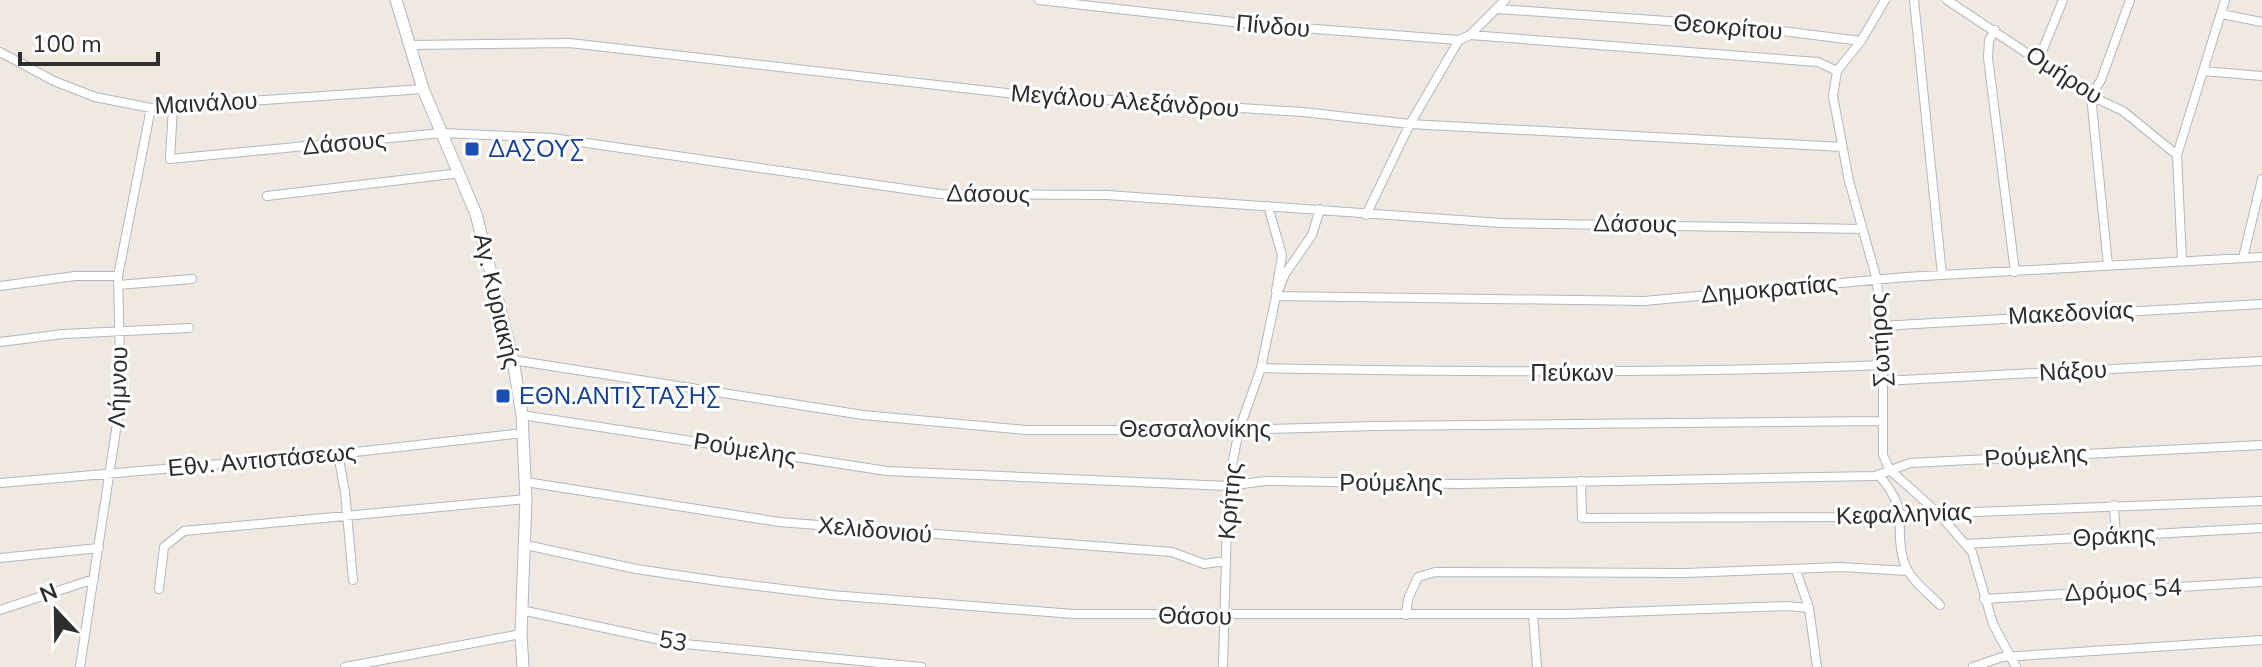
<svg xmlns="http://www.w3.org/2000/svg" width="2262" height="667" viewBox="0 0 2262 667" font-family="'Nunito Sans',sans-serif">
<rect width="100%" height="100%" fill="#efe9e1"/>
<g fill="none" stroke-linecap="round" stroke-linejoin="round">
<!-- minor casing -->
<g stroke="#b4b7c1" stroke-width="10">
<path id="minor" d="M 1039,0 L 1251,24 L 1459,40
M 1885,0 L 1861,41 L 1837,71 L 1833,96 L 1849,181 L 1877,280 L 1883,381 L 1883,455 L 1890,470 L 1939,514 L 1972,552 L 1993,624 L 2016,667
M 1914,0 L 1942,275
M 1947,0 L 2091,96 L 2123,111 L 2177,155
M 1498,9 L 1751,27 L 1861,41
M 2221,14 L 2262,22
M 1995,30 L 1989,40 L 1988,58 L 2015,272
M 1470,35 L 1818,62 L 1837,71
M 410,45 L 570,43 L 1015,94 L 1303,112 L 1410,124 L 1842,147
M 0,52 L 54,81 L 95,97 L 151,108 L 423,89
M 2039,59 L 2063,0
M 2203,71 L 2262,76
M 173,107 L 170,159 L 442,133 L 552,138 L 940,194 L 1107,195 L 1501,223 L 1862,229
M 267,196 L 460,173
M 1268,206 L 1282,255 L 1276,291
M 1366,215 L 1410,124 L 1459,40 L 1470,35 L 1505,0
M 2243,258 L 2262,179
M 2182,260 L 2177,155 L 2225,0
M 2108,265 L 2091,96 L 2101,80 L 2130,0
M 118,285 L 192,279
M 0,286 L 75,276 L 118,276
M 1276,296 L 1644,301 L 1906,277 L 2262,257
M 1881,326 L 2262,304
M 0,342 L 63,334 L 189,328
M 513,360 L 863,415 L 1027,430 L 1239,430 L 1374,426 L 1883,421
M 1261,368 C 1468,372 1675,374 1883,365
M 1883,381 L 2262,361
M 522,415 L 887,471 L 1228,486 L 1265,481 L 1459,484 L 1875,476 L 1910,463 L 2262,445
M 338,454 L 345,492 L 353,580
M 1879,475 C 1913,516 1892,522 1904,562 C 1910,580 1927,592 1940,605
M 1581,481 L 1582,518 L 1843,517 L 2262,501
M 526,482 L 779,522 L 1172,552 L 1204,564 L 1225,561
M 0,483 L 338,454 L 523,433
M 2114,505 L 2116,536
M 1966,544 L 2262,528
M 526,545 L 636,569 L 718,581 L 831,595 L 1074,614 L 1567,614 L 1787,606 L 1809,608 L 1817,667
M 0,558 L 99,548
M 1796,570 L 1809,608
M 159,589 L 164,547 L 184,531 L 526,499
M 1984,599 L 2262,582
M 0,610 L 94,579
M 521,610 L 675,643 L 921,667
M 1533,614 L 1537,667
M 1406,615 L 1408,599 L 1418,577 L 1435,572 L 1686,573 L 1840,567 L 1908,571
M 80,667 L 121,397 L 118,276 L 151,108
M 345,667 L 521,634
M 1223,667 L 1228,486 L 1239,430 L 1261,368 L 1276,296 L 1285,274 L 1312,235 L 1320,209
M 1973,667 L 2002,657 L 2262,640"/>
</g>
<!-- tertiary casing -->
<g stroke="#b4b7c1" stroke-width="13">
<path id="tertiary" d="M 396,0 L 423,89 L 476,214 L 513,360 L 522,415 L 526,499 L 521,634 L 523,667"/>
</g>
<!-- minor -->
<use href="#minor" stroke="#fff" stroke-width="8"/>
<!-- tertiary -->
<use href="#tertiary" stroke="#fff" stroke-width="11"/>
</g>
<!-- markers -->
<g fill="#1a4fb4" stroke="#fff" stroke-width="3">
<rect x="464" y="141" width="16" height="16" rx="4"/>
<rect x="495" y="388" width="16" height="16" rx="4"/>
</g>
<g text-anchor="middle" dominant-baseline="central" stroke-width="6" stroke-linejoin="round" paint-order="stroke">
<!-- street labels -->
<g font-size="24" fill="#2e2e2e" stroke="#fff">
<text transform="translate(1273 26) rotate(5)">Πίνδου</text>
<text transform="translate(1728 27) rotate(5)">Θεοκρίτου</text>
<text transform="translate(2064 75) rotate(33)">Ομήρου</text>
<text transform="translate(1125 101) rotate(4)">Μεγάλου Αλεξάνδρου</text>
<text transform="translate(206 103) rotate(-3)">Μαινάλου</text>
<text transform="translate(344 143) rotate(-5)">Δάσους</text>
<text transform="translate(988 194) rotate(1)">Δάσους</text>
<text transform="translate(1635 224) rotate(1)">Δάσους</text>
<text transform="translate(1769 289) rotate(-5)">Δημοκρατίας</text>
<text transform="translate(497 301) rotate(77)">Αγ. Κυριακής</text>
<text transform="translate(2071 313) rotate(-3)">Μακεδονίας</text>
<text transform="translate(1880 340) rotate(-93)">Σωτήρος</text>
<text transform="translate(2073 371) rotate(-3)">Νάξου</text>
<text x="1572" y="373">Πεύκων</text>
<text transform="translate(118 387) rotate(-88)">Λήμνου</text>
<text x="1195" y="429">Θεσσαλονίκης</text>
<text transform="translate(745 449) rotate(9)">Ρούμελης</text>
<text transform="translate(2036 456) rotate(-3)">Ρούμελης</text>
<text transform="translate(262 460) rotate(-5)">Εθν. Αντιστάσεως</text>
<text x="1391" y="483">Ρούμελης</text>
<text transform="translate(1230 501) rotate(-85)">Κρήτης</text>
<text transform="translate(1904 514) rotate(-2)">Κεφαλληνίας</text>
<text transform="translate(875 530) rotate(5)">Χελιδονιού</text>
<text transform="translate(2114 536) rotate(-3)">Θράκης</text>
<text transform="translate(2123 590) rotate(-3)">Δρόμος 54</text>
<text transform="translate(1195 616) rotate(1)">Θάσου</text>
<text transform="translate(673 641) rotate(10)">53</text>
</g>
<!-- transit labels -->
<g font-size="24" fill="#164399" stroke="#fff" text-anchor="start">
<text x="488" y="149">ΔΑΣΟΥΣ</text>
<text x="519" y="396">ΕΘΝ.ΑΝΤΙΣΤΑΣΗΣ</text>
</g>
</g>
<!-- north arrow -->
<g transform="translate(56 611) rotate(338)" stroke="#ffffff" stroke-width="6" paint-order="stroke">
<path d="M0-6L14 30L0 20L-14 30Z" fill="#2e2e2e"/>
<text y="-12" font-size="22" font-weight="bold" text-anchor="middle" fill="#2e2e2e">N</text>
</g>
<!-- scale -->
<path d="M20 52v12h138v-12" fill="none" stroke="#2e2e2e" stroke-width="4"/>
<text x="32" y="52" font-size="24" fill="#2e2e2e" stroke="#ffffff" stroke-width="6" paint-order="stroke">100 m</text>
</svg>
